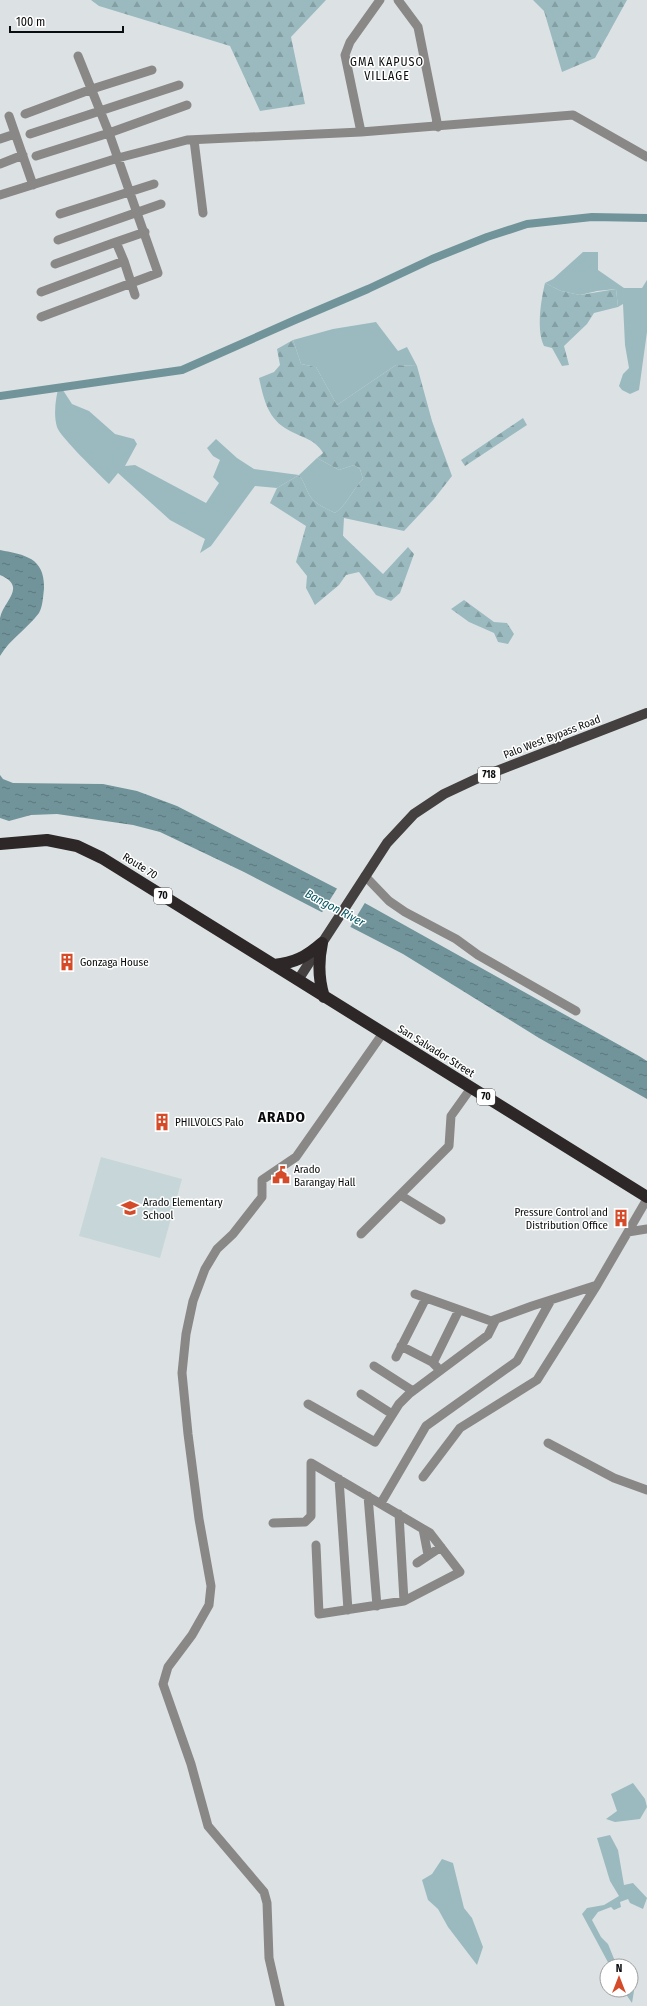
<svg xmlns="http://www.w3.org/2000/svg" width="647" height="2006" viewBox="0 0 647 2006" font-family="'Fira Sans Condensed',sans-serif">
<defs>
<pattern id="forest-firs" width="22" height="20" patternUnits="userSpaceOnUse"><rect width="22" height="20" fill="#9bbabf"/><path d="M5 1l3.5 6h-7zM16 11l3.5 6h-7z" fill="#849fa3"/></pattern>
<pattern id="water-ripples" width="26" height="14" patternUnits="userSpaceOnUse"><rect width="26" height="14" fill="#71949b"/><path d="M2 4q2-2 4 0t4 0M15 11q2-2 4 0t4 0" fill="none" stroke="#5b777d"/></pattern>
</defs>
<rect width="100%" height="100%" fill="#dce2e4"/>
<!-- built -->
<path fill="#c7d6d9" d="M 101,1157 L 182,1179 L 160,1258 L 79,1236 Z"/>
<!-- grass -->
<path fill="#9bbabf" d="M 583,252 L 598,252 L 598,270 L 624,288 L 642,288 L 647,280 L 647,332 L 639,390 L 630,394 L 622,390 L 619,386 L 623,374 L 629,368 L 625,345 L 623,304 L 618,307 L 616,289 L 597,291 L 580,295 L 561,291 L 545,283 L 553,279 Z
M 376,322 L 398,351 L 407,347 L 417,366 L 396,365 L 337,405 L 316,367 L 301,364 L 293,340 L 333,329 Z
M 59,384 L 72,404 L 89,411 L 115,434 L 134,439 L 137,444 L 125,466 L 135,465 L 206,503 L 219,483 L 213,477 L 220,460 L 213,456 L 207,448 L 216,439 L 237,458 L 254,469 L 299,475 L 317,458 L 339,470 L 354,465 L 360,469 L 363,479 C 352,490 348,504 335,513 C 327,509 315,504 310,496 C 306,490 305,483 299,475 L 277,488 L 255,486 L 211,546 L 200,553 L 205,539 L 170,520 L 118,473 L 109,484 C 100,475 60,437 57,427 C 53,413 56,398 59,384 Z
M 633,1783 L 645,1799 L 647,1807 L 640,1819 L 615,1822 L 606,1819 L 617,1811 L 611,1794 Z
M 610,1835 L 618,1850 L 624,1885 L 633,1883 L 647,1898 L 643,1909 L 630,1903 L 628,1899 L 620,1902 L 621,1907 L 614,1910 L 611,1907 L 598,1912 L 592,1920 L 601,1937 L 608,1944 L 617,1966 L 610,1966 L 582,1914 L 587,1908 L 604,1905 L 619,1896 L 610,1881 L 597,1838 Z
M 442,1859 L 453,1863 L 464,1908 L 472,1918 L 483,1947 L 477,1965 L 448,1927 L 438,1909 L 428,1900 L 422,1880 L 432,1874 Z
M 631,1987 L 634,1991 L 632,2003 L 623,1990 L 631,1990 Z"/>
<!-- forest -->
<path fill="url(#forest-firs)" d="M 91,0 L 326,0 L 291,37 L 305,104 L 260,111 L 230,46 L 99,6 Z
M 533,0 L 627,0 L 595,58 L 562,72 L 544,11 Z
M 545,283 L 561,291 L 580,295 L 616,289 L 618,307 L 594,313 L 587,324 L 564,346 L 569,365 L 562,366 L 552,348 L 544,346 C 536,330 541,300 545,283 Z
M 293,340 L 301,364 L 316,367 L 337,405 L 396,365 L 417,366 L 432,421 L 452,476 L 434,499 L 404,531 L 344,518 L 343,536 L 383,574 L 408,547 L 414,554 L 400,593 L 391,601 L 376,595 L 359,572 L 346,575 L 339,585 L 315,605 L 306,588 L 307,576 L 296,562 L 306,526 L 270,503 L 277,488 L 299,475 C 305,483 306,490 310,496 C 315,504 327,509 335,513 C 348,504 352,490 363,479 L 360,469 L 354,465 L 339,470 L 317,458 L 323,453 C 315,438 298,437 285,428 C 267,417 263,396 259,378 L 274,372 L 280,365 L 277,349 Z
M 523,418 L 527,425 L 465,466 L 461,460 Z
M 464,600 L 494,622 L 507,623 L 514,634 L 508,644 L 498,642 L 494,633 L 469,622 L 451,609 Z"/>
<!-- water -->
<path fill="url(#water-ripples)" d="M 0,550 C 26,555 45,558 44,589 C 43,596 43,606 39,613 C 27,629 10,639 0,656 C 0,644 0,630 0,618 C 3,601 28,587 0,575 Z
M 0,775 L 3,779 L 13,783 L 103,784 L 137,791 L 177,806 L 363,902 L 639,1056 L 647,1061 L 647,1099 L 539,1038 L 403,954 L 244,872 L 160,832 L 133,825 L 57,814 L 31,815 L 9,821 L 0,818 Z"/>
<!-- pier -->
<path fill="#dce2e4" d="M 338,887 L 366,901 L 349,929 L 321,914 Z"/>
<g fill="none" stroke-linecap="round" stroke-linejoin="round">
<!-- canal -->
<path stroke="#71949b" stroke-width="8" d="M 0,396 L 182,370 L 295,320 L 368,289 L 432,259 L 487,237 L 527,224 L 592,217 L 647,218"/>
<!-- street -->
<path stroke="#8a8887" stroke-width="9" d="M 398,0 L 418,27 L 438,127
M 25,114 L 92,89 L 152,70
M 9,116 L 33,185
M 361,132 L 345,55 L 350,42 L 380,0
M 30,134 L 179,85
M 0,139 L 15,134
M 194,140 L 203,213
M 36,156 L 109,133 L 187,105
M 0,164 L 23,155
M 0,195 L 118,158 L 187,140 L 361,132 L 573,115 L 647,157
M 60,214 L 154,184
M 58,240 L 161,204
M 124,261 L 135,295
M 55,264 L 116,242
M 41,292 L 124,261 L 116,242 L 145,232
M 41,317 L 158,273 L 109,133 L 78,56
M 365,876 L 389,901 L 405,912 L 456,939 L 478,955 L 576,1011
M 400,1195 L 441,1220
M 628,1232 L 647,1229
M 361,1234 L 449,1146 L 451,1116 L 471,1088
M 415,1294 L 491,1321 L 532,1306 L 597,1285 L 647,1199
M 401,1346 L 432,1362 L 437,1367
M 396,1357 L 426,1298
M 433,1363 L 459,1310
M 374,1366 L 413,1391
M 361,1394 L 392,1414
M 308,1404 L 375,1442 L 399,1404 L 409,1394 L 488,1335 L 496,1319
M 548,1443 L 614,1478 L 647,1490
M 423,1477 L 460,1428 L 537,1380 L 597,1285
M 339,1479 L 348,1610
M 368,1496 L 377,1606
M 381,1503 L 426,1426 L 517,1361 L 551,1300
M 399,1514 L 404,1601
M 273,1523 L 305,1522 L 311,1516 L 311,1463 L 430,1533 L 460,1572 L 404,1601 L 319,1614 L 316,1545
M 423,1529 L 428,1555
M 417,1563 L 441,1547
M 280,2006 L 269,1958 L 267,1903 L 264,1892 L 208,1826 L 191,1764 L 163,1684 L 168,1667 L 192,1635 L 209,1605 L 211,1586 L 199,1519 L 188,1434 L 182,1373 L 186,1334 L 193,1301 L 205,1269 L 217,1249 L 233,1234 L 262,1197 L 262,1180 L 296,1157 L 383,1033"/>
<!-- primary -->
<path stroke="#44403f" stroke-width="10" d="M 298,980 L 387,843 L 414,814 L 444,794 L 476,779 L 647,713"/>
<!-- highway -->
<path stroke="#2d2827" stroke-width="12" d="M 0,844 L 47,840 L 77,846 L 102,858 L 647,1197
M 322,943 C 318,962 318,978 324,997
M 274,965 C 294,963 306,957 322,943"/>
</g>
<!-- icons -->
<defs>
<g id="building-bare" transform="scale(1.38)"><path d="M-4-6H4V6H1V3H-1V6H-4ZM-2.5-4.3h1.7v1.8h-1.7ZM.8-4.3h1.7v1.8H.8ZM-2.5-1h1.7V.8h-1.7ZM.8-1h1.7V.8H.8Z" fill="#d54b29" stroke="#fff" stroke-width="2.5" paint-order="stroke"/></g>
<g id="civic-bare" transform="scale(1.38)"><path d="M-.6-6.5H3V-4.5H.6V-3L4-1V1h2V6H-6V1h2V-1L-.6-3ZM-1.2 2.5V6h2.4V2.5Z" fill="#d54b29" stroke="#fff" stroke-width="2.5" paint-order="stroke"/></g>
<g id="school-bare" transform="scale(1.38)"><path d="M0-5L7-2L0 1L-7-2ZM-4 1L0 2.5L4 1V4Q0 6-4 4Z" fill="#d54b29" stroke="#fff" stroke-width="2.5" paint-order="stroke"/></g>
</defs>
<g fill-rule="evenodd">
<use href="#building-bare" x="67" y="962"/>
<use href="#building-bare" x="162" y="1122"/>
<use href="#civic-bare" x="281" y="1175"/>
<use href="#school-bare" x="130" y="1208"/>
<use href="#building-bare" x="621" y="1218"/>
</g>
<g text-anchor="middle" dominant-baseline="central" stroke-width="3" stroke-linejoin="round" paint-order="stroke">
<!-- shield labels -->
<g fill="#fff" stroke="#545556" stroke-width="1">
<rect x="478" y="767" width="22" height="16" rx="3"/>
<rect x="154" y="888" width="18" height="16" rx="3"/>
<rect x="477" y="1089" width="18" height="16" rx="3"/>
</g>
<g font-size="10" font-weight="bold" fill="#0a0c0d">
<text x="489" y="775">718</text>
<text x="163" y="896">70</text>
<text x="486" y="1097">70</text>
</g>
<!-- street labels -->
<g font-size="11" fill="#0a0c0d" stroke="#fff">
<text transform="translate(552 737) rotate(-21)">Palo West Bypass Road</text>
<text transform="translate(140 866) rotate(32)">Route 70</text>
<text transform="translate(436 1051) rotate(32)">San Salvador Street</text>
</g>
<!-- poi labels -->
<g font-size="11" fill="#0a0c0d" stroke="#fff" text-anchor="start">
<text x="80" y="962">Gonzaga House</text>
<text x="175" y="1122">PHILVOLCS Palo</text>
<text x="294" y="1169">Arado<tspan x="294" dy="13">Barangay Hall</tspan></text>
<text x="143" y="1202">Arado Elementary<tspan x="143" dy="13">School</tspan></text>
<text x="608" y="1212" text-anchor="end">Pressure Control and<tspan x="608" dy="13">Distribution Office</tspan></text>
</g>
<!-- neighbourhood labels -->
<g font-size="12" letter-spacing="1" fill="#0a0c0d" stroke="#fff">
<text x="387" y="62">GMA KAPUSO<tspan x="387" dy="14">VILLAGE</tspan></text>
</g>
<!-- water labels -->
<g font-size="12" font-style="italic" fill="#045661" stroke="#fff">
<text transform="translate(335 908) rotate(28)">Bangon River</text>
</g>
<!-- district labels -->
<g font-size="15" font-weight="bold" letter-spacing="1" fill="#0a0c0d" stroke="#fff">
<text x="282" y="1117">ARADO</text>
</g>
</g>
<!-- north arrow -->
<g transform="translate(619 1978)"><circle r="19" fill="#ffffff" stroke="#9d9e9e"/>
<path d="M0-3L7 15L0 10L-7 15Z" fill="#d54b29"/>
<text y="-6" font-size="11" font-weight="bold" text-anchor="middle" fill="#0a0c0d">N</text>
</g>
<!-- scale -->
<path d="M10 26v6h113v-6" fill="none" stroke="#0a0c0d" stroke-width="2"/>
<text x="16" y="26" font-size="12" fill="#0a0c0d" stroke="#ffffff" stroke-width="3" paint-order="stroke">100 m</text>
</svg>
